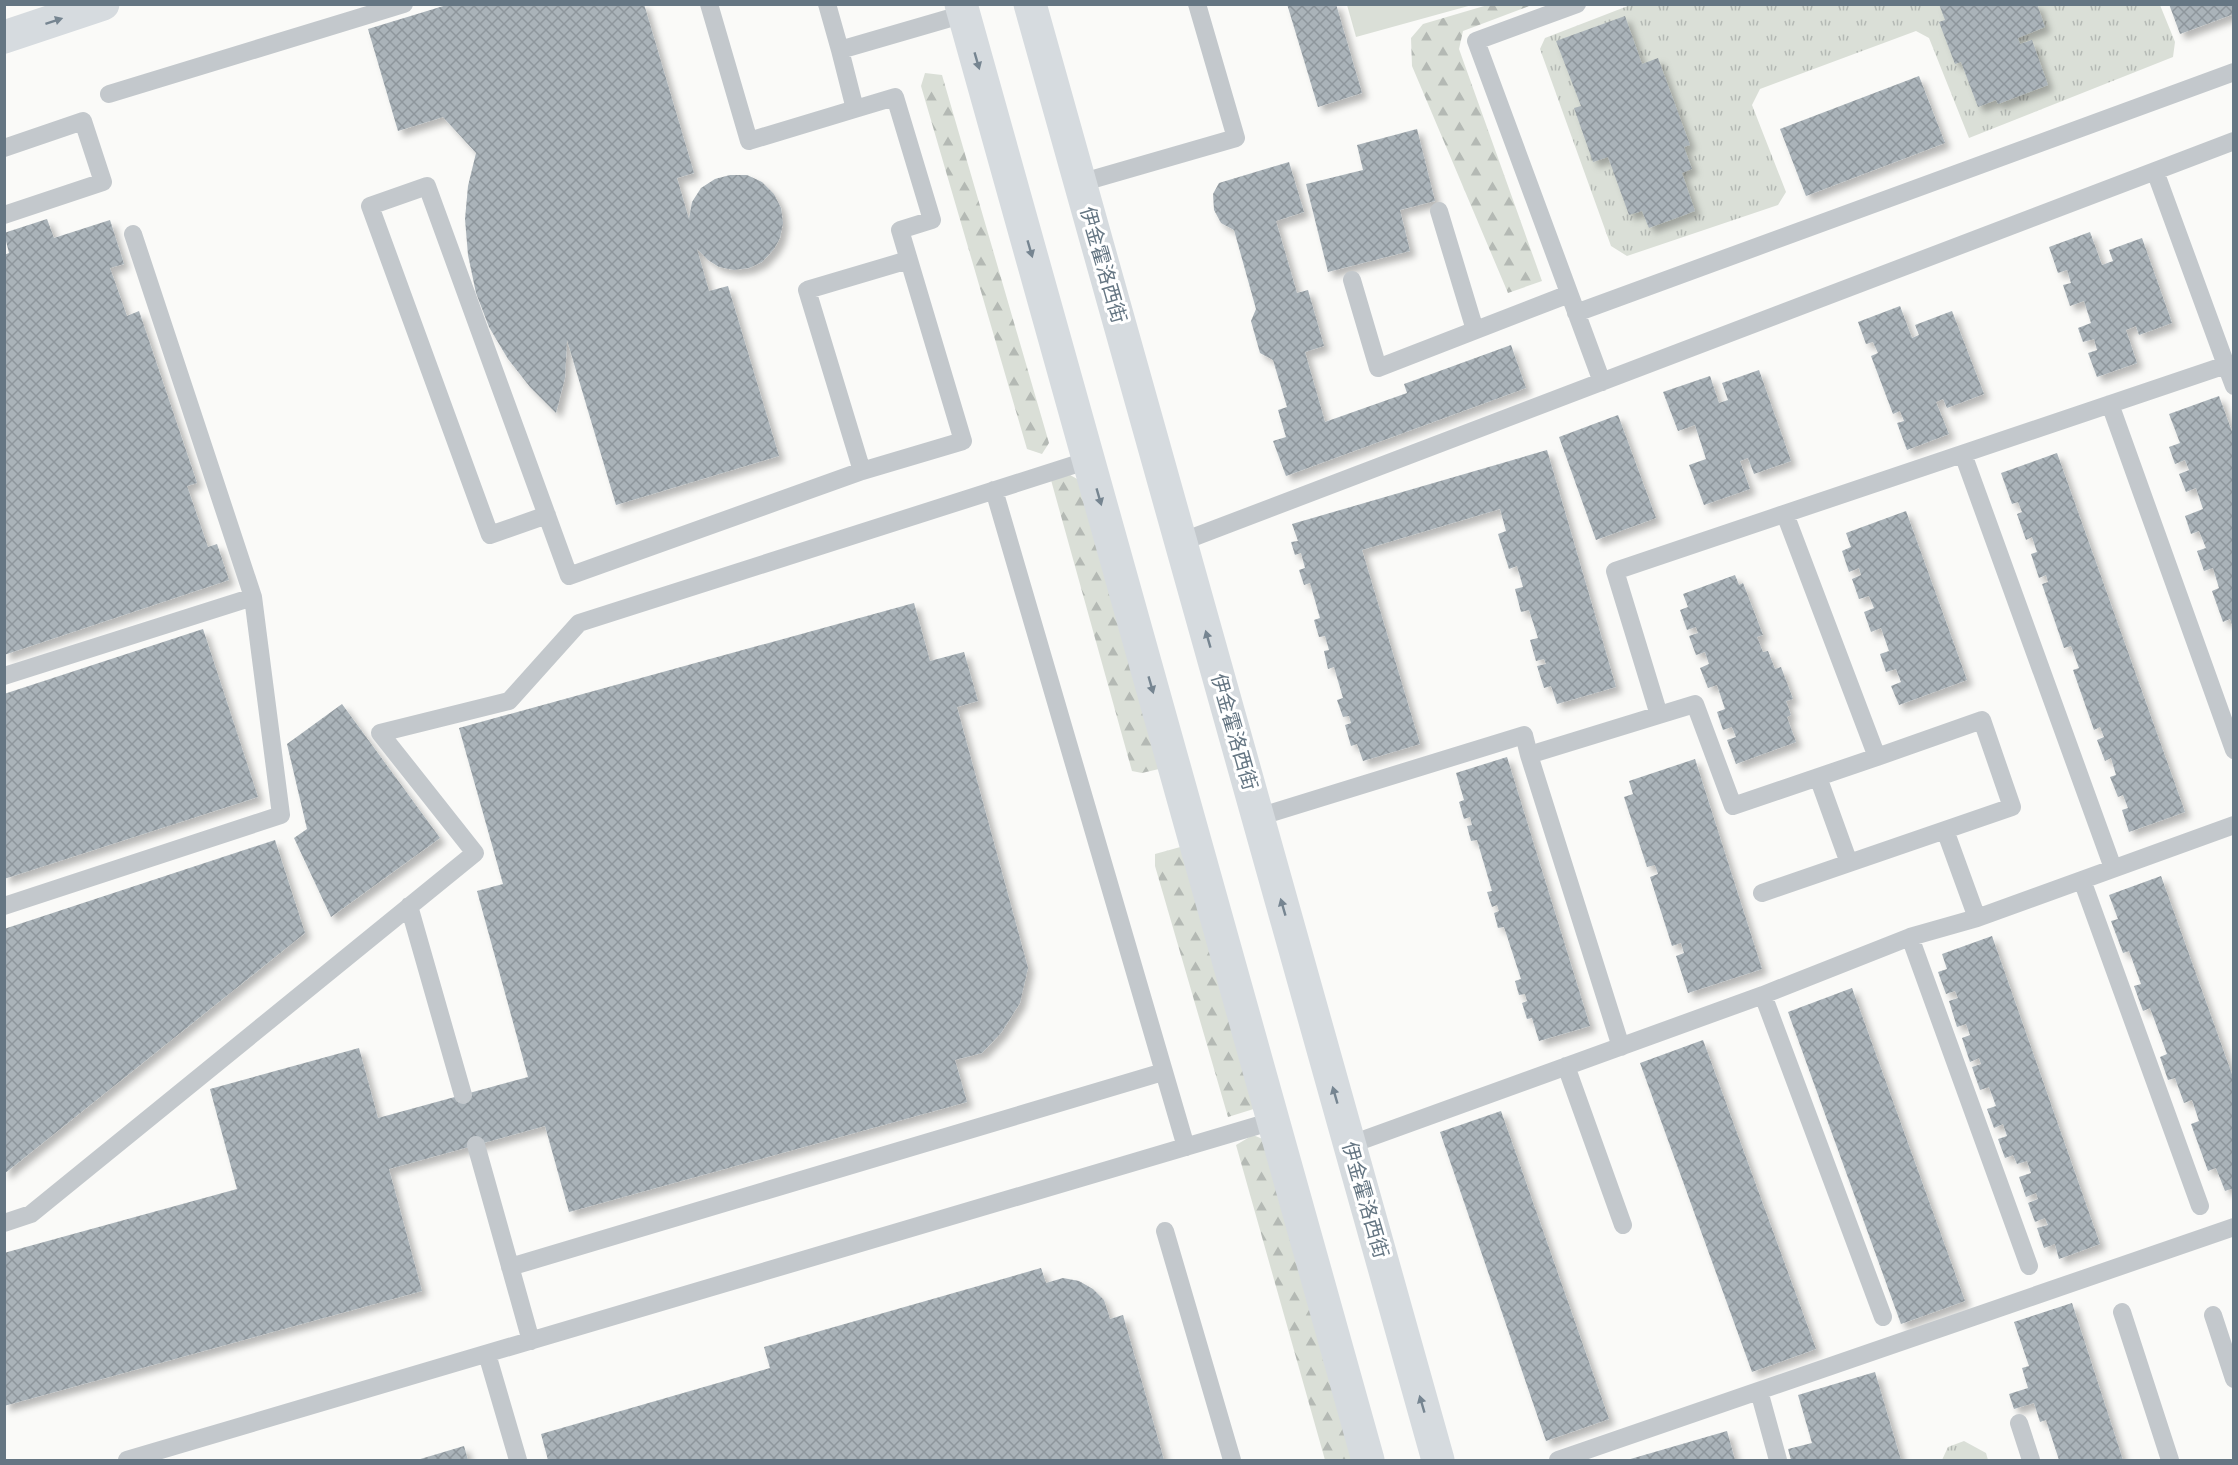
<svg xmlns="http://www.w3.org/2000/svg" width="2238" height="1465" viewBox="0 0 2238 1465" font-family="Karla,'Noto Sans SC',sans-serif">
<defs>
<pattern id="grass-tufts" width="24" height="20" patternUnits="userSpaceOnUse" patternTransform="scale(1.5)"><rect width="24" height="20" fill="#dadfd7"/><path d="M3 7l-1-3M5 7V3M7 7l1-3M15 17l-1-3M17 17v-4M19 17l1-3" fill="none" stroke="#b4b9b4"/></pattern>
<pattern id="forest-firs" width="22" height="20" patternUnits="userSpaceOnUse" patternTransform="scale(1.5)"><rect width="22" height="20" fill="#dadfd7"/><path d="M5 1l3.5 6h-7zM16 11l3.5 6h-7z" fill="#b4b9b4"/></pattern>
<pattern id="building-cross-hatch" width="8" height="8" patternUnits="userSpaceOnUse" patternTransform="scale(1.5)"><rect width="8" height="8" fill="#aab3b9"/><path d="M0 0l8 8M0 8l8-8" fill="none" stroke="#8e969c"/></pattern>
<filter id="shadow"><feDropShadow dx="5.5" dy="5.5" stdDeviation="3" flood-color="#0004"/></filter>
</defs>
<rect width="100%" height="100%" fill="#fafaf8"/>
<!-- grass -->
<path fill="url(#grass-tufts)" d="M 1633,4 L 2160,5 L 2175,42 L 2173,57 L 1969,138 L 1929,38 L 1916,31 L 1760,89 L 1752,105 L 1786,192 L 1778,205 L 1627,256 L 1611,246 L 1540,49 L 1545,38 Z
M 1964,1441 L 1986,1453 L 1988,1460 L 1942,1460 L 1948,1447 Z"/>
<!-- forest -->
<path fill="url(#forest-firs)" d="M 1491,4 L 1532,5 L 1463,31 L 1459,49 L 1542,281 L 1508,293 L 1412,66 L 1411,38 L 1423,24 Z
M 925,73 L 942,75 L 1049,443 L 1042,454 L 1027,449 L 921,86 Z
M 1070,475 L 1079,480 L 1159,769 L 1142,773 L 1132,771 L 1051,480 Z
M 1184,846 L 1260,1107 L 1228,1117 L 1155,866 L 1155,854 Z
M 1253,1135 L 1270,1142 L 1354,1451 L 1351,1460 L 1325,1460 L 1236,1145 Z"/>
<!-- garden -->
<path fill="#dadfd7" d="M 1347,5 L 1347,4 L 1472,5 L 1356,37 Z"/>
<!-- building -->
<path fill="url(#building-cross-hatch)" filter="url(#shadow)" d="M 450,4 L 644,4 L 694,173 L 677,178 L 689,219 L 692,202 L 701,188 L 715,179 L 730,175 L 747,175 L 762,182 L 774,194 L 781,208 L 783,223 L 780,238 L 774,249 L 762,262 L 749,268 L 734,270 L 719,267 L 708,260 L 697,249 L 709,291 L 728,286 L 779,456 L 616,505 L 567,340 L 565,378 L 556,413 L 530,387 L 508,359 L 489,327 L 476,293 L 468,255 L 465,219 L 468,186 L 476,153 L 443,117 L 398,131 L 368,29 Z
M 1287,4 L 1336,4 L 1362,93 L 1318,107 Z
M 1939,4 L 2037,4 L 2045,27 L 2018,38 L 2020,44 L 2032,40 L 2048,85 L 1998,104 L 1996,100 L 1978,107 L 1961,62 L 1955,64 L 1939,22 L 1945,20 Z
M 2169,4 L 2234,4 L 2234,14 L 2180,34 Z
M 1625,16 L 1642,64 L 1658,58 L 1690,145 L 1684,147 L 1692,169 L 1682,173 L 1695,211 L 1649,228 L 1642,211 L 1629,215 L 1608,157 L 1593,162 L 1574,108 L 1581,106 L 1556,41 Z
M 1919,76 L 1945,143 L 1806,196 L 1780,129 Z
M 1417,129 L 1435,201 L 1400,210 L 1410,251 L 1328,272 L 1306,184 L 1363,170 L 1357,145 Z
M 1289,162 L 1304,212 L 1276,221 L 1297,293 L 1308,290 L 1324,346 L 1305,352 L 1325,422 L 1407,393 L 1404,384 L 1511,345 L 1526,388 L 1286,476 L 1273,441 L 1286,437 L 1278,410 L 1287,407 L 1273,360 L 1260,353 L 1251,321 L 1256,309 L 1234,230 L 1221,223 L 1214,210 L 1213,194 L 1219,183 Z
M 47,219 L 54,238 L 110,220 L 124,264 L 110,268 L 127,316 L 139,311 L 197,483 L 187,486 L 208,547 L 217,544 L 229,580 L 4,655 L 4,255 L 9,253 L 4,233 Z
M 2090,232 L 2102,265 L 2113,261 L 2109,250 L 2142,238 L 2172,323 L 2139,335 L 2136,326 L 2126,330 L 2137,363 L 2097,377 L 2088,353 L 2097,350 L 2094,339 L 2083,342 L 2078,328 L 2091,323 L 2084,301 L 2070,306 L 2063,285 L 2071,283 L 2067,270 L 2058,273 L 2049,247 Z
M 1900,306 L 1912,338 L 1919,335 L 1915,325 L 1952,311 L 1984,394 L 1947,408 L 1943,399 L 1936,402 L 1949,434 L 1907,450 L 1897,423 L 1904,421 L 1900,411 L 1893,414 L 1871,356 L 1878,353 L 1873,342 L 1866,344 L 1858,322 Z
M 1759,370 L 1791,461 L 1754,474 L 1748,458 L 1740,461 L 1750,489 L 1704,505 L 1689,465 L 1706,459 L 1695,425 L 1678,431 L 1663,392 L 1710,376 L 1719,403 L 1728,400 L 1722,383 Z
M 2219,396 L 2234,437 L 2233,627 L 2230,619 L 2223,622 L 2212,591 L 2219,588 L 2213,568 L 2204,571 L 2197,551 L 2206,548 L 2199,531 L 2191,534 L 2185,516 L 2203,509 L 2196,488 L 2186,492 L 2179,474 L 2189,470 L 2185,460 L 2175,464 L 2169,447 L 2180,443 L 2169,414 Z
M 1618,415 L 1656,518 L 1596,540 L 1559,437 Z
M 1547,450 L 1616,687 L 1557,704 L 1551,686 L 1544,688 L 1537,666 L 1546,664 L 1544,659 L 1536,661 L 1530,640 L 1538,638 L 1529,610 L 1521,612 L 1515,589 L 1523,587 L 1517,566 L 1509,569 L 1498,534 L 1506,531 L 1500,509 L 1362,550 L 1420,744 L 1363,761 L 1357,744 L 1351,746 L 1345,725 L 1351,723 L 1349,716 L 1343,717 L 1337,700 L 1343,698 L 1334,667 L 1328,669 L 1324,651 L 1329,650 L 1325,636 L 1319,637 L 1314,620 L 1320,618 L 1310,583 L 1304,585 L 1299,570 L 1305,568 L 1301,553 L 1295,555 L 1291,542 L 1298,541 L 1292,524 Z
M 2057,453 L 2185,812 L 2129,832 L 2122,810 L 2128,808 L 2123,795 L 2118,797 L 2110,777 L 2116,775 L 2111,758 L 2105,761 L 2097,740 L 2104,737 L 2100,727 L 2094,730 L 2073,670 L 2079,668 L 2071,646 L 2064,648 L 2042,584 L 2048,582 L 2046,575 L 2039,578 L 2031,554 L 2037,552 L 2032,537 L 2026,540 L 2017,514 L 2022,512 L 2018,502 L 2012,504 L 2001,473 Z
M 1906,511 L 1967,680 L 1899,705 L 1891,686 L 1901,682 L 1896,669 L 1886,672 L 1880,654 L 1889,651 L 1881,628 L 1871,632 L 1864,612 L 1874,608 L 1869,596 L 1859,599 L 1852,579 L 1861,575 L 1859,568 L 1849,572 L 1842,551 L 1851,547 L 1846,533 Z
M 1735,575 L 1739,585 L 1743,583 L 1763,635 L 1757,637 L 1763,652 L 1768,651 L 1775,669 L 1781,667 L 1793,699 L 1786,701 L 1791,715 L 1787,717 L 1796,742 L 1736,764 L 1727,740 L 1736,737 L 1732,727 L 1723,730 L 1717,712 L 1725,709 L 1717,685 L 1708,688 L 1700,668 L 1709,664 L 1705,652 L 1696,655 L 1689,636 L 1698,633 L 1696,627 L 1687,630 L 1680,610 L 1688,607 L 1683,594 Z
M 914,603 L 930,661 L 964,652 L 978,701 L 957,707 L 1028,968 L 1020,1003 L 1001,1033 L 982,1053 L 955,1060 L 967,1102 L 569,1212 L 545,1126 L 389,1169 L 422,1291 L 4,1406 L 4,1253 L 237,1189 L 210,1089 L 359,1048 L 378,1118 L 528,1077 L 477,891 L 503,884 L 459,728 Z
M 203,629 L 258,797 L 4,879 L 4,694 Z
M 342,704 L 440,838 L 331,917 L 294,838 L 307,829 L 287,744 Z
M 1507,757 L 1590,1026 L 1539,1041 L 1532,1018 L 1527,1019 L 1522,1003 L 1527,1001 L 1525,994 L 1519,995 L 1515,981 L 1521,979 L 1504,927 L 1498,928 L 1494,913 L 1499,911 L 1497,905 L 1492,907 L 1487,892 L 1492,891 L 1477,840 L 1471,841 L 1467,826 L 1472,825 L 1470,817 L 1464,819 L 1459,802 L 1464,800 L 1456,773 Z
M 1695,759 L 1762,969 L 1688,993 L 1676,956 L 1684,953 L 1681,943 L 1672,946 L 1650,877 L 1658,874 L 1655,865 L 1647,867 L 1624,797 L 1633,794 L 1629,781 Z
M 275,840 L 305,933 L 4,1174 L 4,929 Z
M 2161,876 L 2234,1080 L 2234,1188 L 2225,1191 L 2216,1168 L 2208,1171 L 2191,1124 L 2199,1121 L 2192,1100 L 2184,1103 L 2175,1078 L 2168,1080 L 2160,1057 L 2167,1054 L 2150,1008 L 2143,1011 L 2134,986 L 2141,984 L 2129,951 L 2123,953 L 2111,921 L 2118,919 L 2109,895 Z
M 1992,936 L 2100,1244 L 2059,1259 L 2055,1244 L 2044,1248 L 2037,1228 L 2048,1225 L 2045,1218 L 2035,1222 L 2028,1203 L 2038,1199 L 2036,1193 L 2026,1197 L 2019,1177 L 2031,1173 L 2027,1161 L 2017,1164 L 2013,1155 L 2005,1158 L 1998,1139 L 2007,1136 L 2003,1124 L 1994,1128 L 1987,1109 L 1996,1106 L 1989,1087 L 1980,1090 L 1972,1067 L 1981,1064 L 1979,1058 L 1970,1062 L 1962,1038 L 1970,1035 L 1966,1024 L 1957,1027 L 1949,1001 L 1958,998 L 1955,991 L 1946,994 L 1938,972 L 1947,969 L 1942,954 Z
M 1852,988 L 1965,1301 L 1901,1324 L 1788,1012 Z
M 1703,1040 L 1816,1349 L 1752,1372 L 1640,1063 Z
M 1501,1111 L 1609,1419 L 1546,1441 L 1440,1132 Z
M 1041,1268 L 1046,1283 L 1063,1278 L 1079,1281 L 1093,1289 L 1104,1300 L 1110,1319 L 1123,1315 L 1164,1460 L 548,1460 L 541,1434 L 770,1368 L 764,1347 Z
M 2072,1303 L 2123,1460 L 2059,1460 L 2046,1420 L 2040,1422 L 2034,1403 L 2014,1409 L 2009,1394 L 2028,1388 L 2022,1368 L 2029,1366 L 2014,1322 Z
M 1875,1372 L 1901,1460 L 1791,1460 L 1788,1449 L 1812,1443 L 1798,1395 Z
M 1727,1431 L 1735,1460 L 1627,1460 Z
M 464,1446 L 468,1460 L 417,1460 Z"/>
<g fill="none" stroke-linecap="round" stroke-linejoin="round">
<!-- lane -->
<path stroke="#c3c8cc" stroke-width="18" d="M 709,4 L 749,141 L 855,109 L 840,50
M 827,4 L 840,50 L 964,14
M 1577,4 L 1476,41 L 1602,382
M 109,94 L 404,4
M 855,109 L 895,97 L 932,220 L 900,230 L 963,441 L 862,471 L 807,290 L 908,260
M 4,148 L 83,121 L 103,182 L 4,215
M 2155,171 L 2226,365
M 1080,183 L 1236,138 L 1197,4
M 1439,211 L 1475,330
M 1352,280 L 1378,368 L 1569,294
M 1576,313 L 2234,72
M 2110,404 L 2234,750
M 1963,454 L 2113,868
M 994,490 L 1186,1147
M 547,515 L 490,535 L 370,206 L 427,186 L 569,576 L 862,471
M 1181,542 L 2234,141
M 4,676 L 253,597
M 1659,715 L 1695,704 L 1733,806 L 1877,757 L 1785,514
M 1529,755 L 1621,1047
M 1818,777 L 1849,863
M 1258,817 L 1524,735 L 1529,755 L 1659,715 L 1615,571 L 2226,365 L 2234,386
M 1945,830 L 1977,918
M 2082,880 L 2200,1206
M 1762,893 L 2012,807 L 1982,720 L 1877,757
M 4,906 L 281,815 L 253,597 L 133,234
M 409,906 L 463,1095
M 1910,937 L 2029,1266
M 1763,995 L 1883,1317
M 1566,1066 L 1623,1225
M 476,1145 L 531,1341
M 1349,1145 L 1763,995 L 1910,937 L 1977,918 L 2234,825
M 4,1223 L 31,1214 L 475,853 L 380,733 L 509,701 L 579,623 L 1089,460
M 1165,1231 L 1232,1460
M 510,1267 L 1163,1072
M 2122,1312 L 2170,1460
M 2213,1315 L 2234,1379
M 487,1354 L 518,1460
M 1759,1391 L 1778,1460
M 2019,1423 L 2031,1460
M 127,1460 L 1273,1121
M 1558,1460 L 2234,1227"/>
<!-- secondary -->
<path stroke="#d6dbdf" stroke-width="33" d="M 961,4 L 1368,1460
M 1030,4 L 1438,1460
M 4,37 L 103,4"/>
</g>
<!-- one-way arrows -->
<defs><path id="oneway-solid" d="M-6-.8H1V-3.2L6.5 0L1 3.2V.8H-6Z" transform="scale(1.5)"/></defs>
<g fill="#768591">
<use href="#oneway-solid" transform="translate(54 21) rotate(-18)"/>
<use href="#oneway-solid" transform="translate(977 61) rotate(74)"/>
<use href="#oneway-solid" transform="translate(1030 249) rotate(74)"/>
<use href="#oneway-solid" transform="translate(1099 497) rotate(74)"/>
<use href="#oneway-solid" transform="translate(1208 639) rotate(-106)"/>
<use href="#oneway-solid" transform="translate(1151 685) rotate(74)"/>
<use href="#oneway-solid" transform="translate(1283 907) rotate(-106)"/>
<use href="#oneway-solid" transform="translate(1335 1095) rotate(-106)"/>
<use href="#oneway-solid" transform="translate(1422 1404) rotate(-106)"/>
</g>
<g text-anchor="middle" dominant-baseline="central" stroke-width="6" stroke-linejoin="round" paint-order="stroke">
<!-- street labels -->
<g font-size="20" fill="#657683" stroke="#fff">
<text transform="translate(1103 265) rotate(74)">伊金霍洛西街</text>
<text transform="translate(1234 732) rotate(74)">伊金霍洛西街</text>
<text transform="translate(1365 1200) rotate(74)">伊金霍洛西街</text>
</g>
</g>
<!-- border -->
<rect width="2238" height="1465" fill="none" stroke="#657683" stroke-width="12"/>
</svg>
